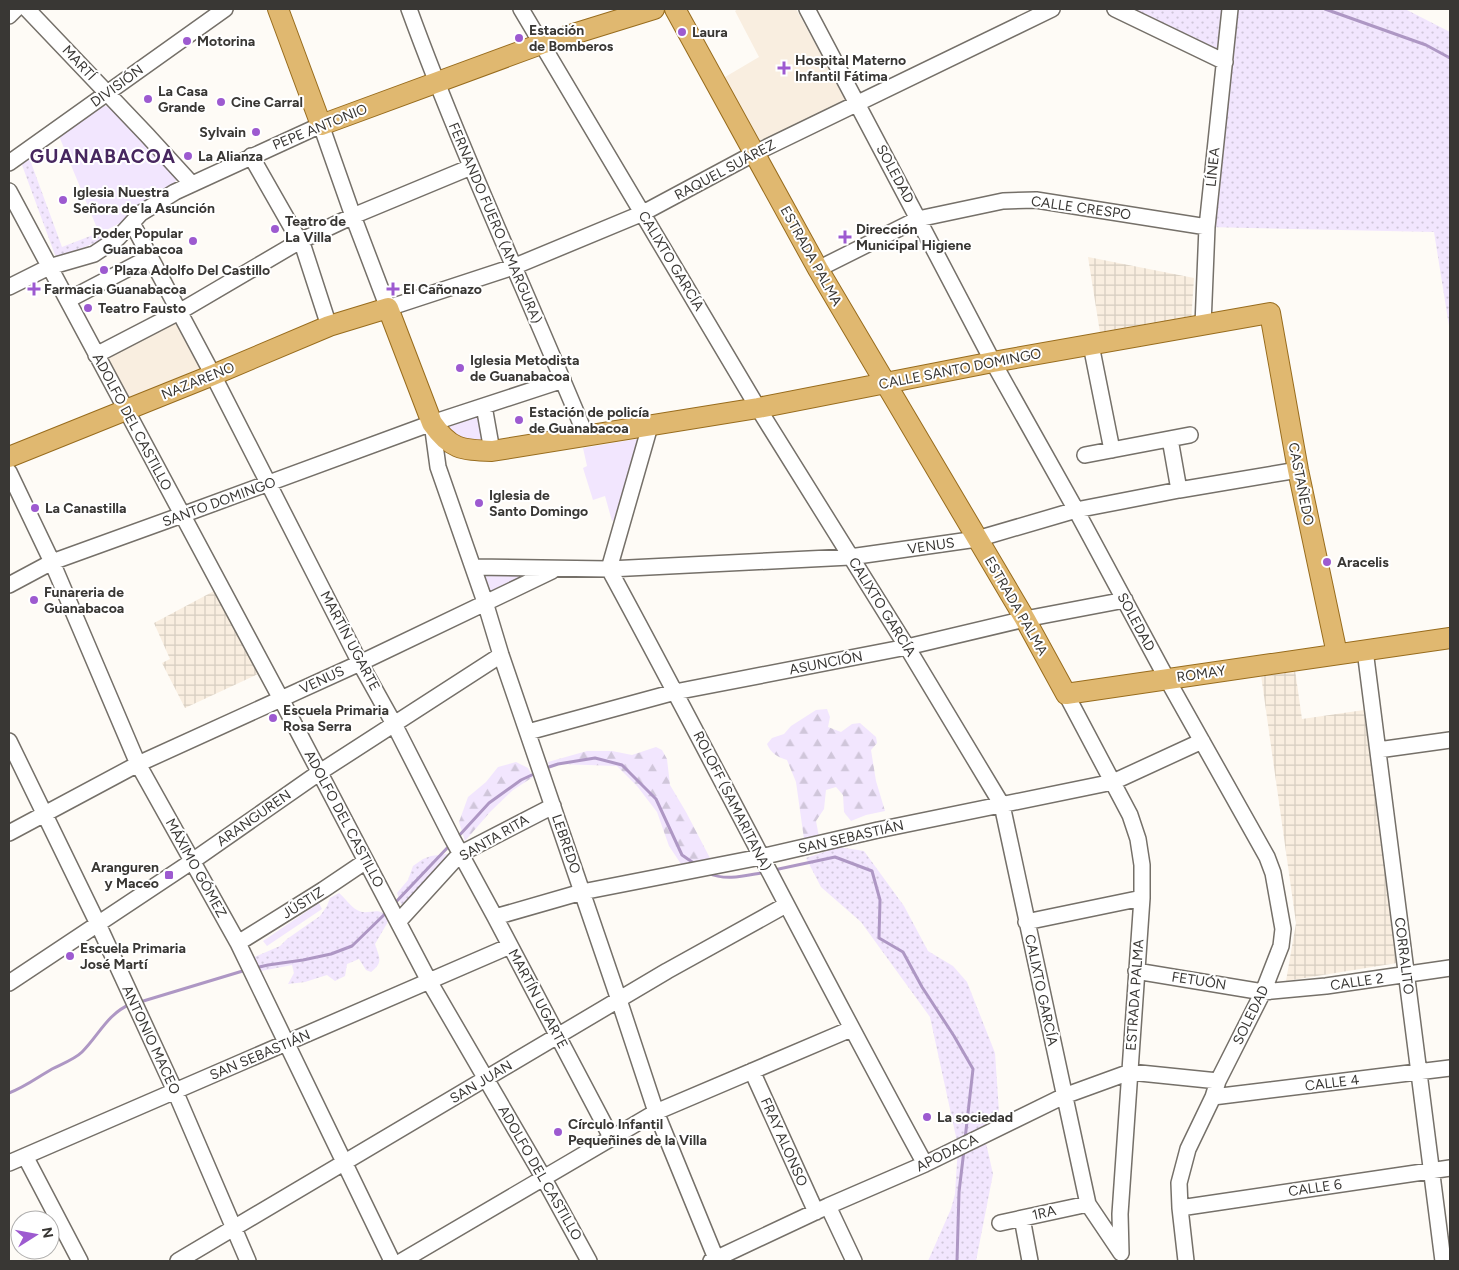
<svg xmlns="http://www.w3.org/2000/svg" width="1459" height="1270" viewBox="0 0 1459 1270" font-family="Figtree,sans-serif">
<defs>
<pattern id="industrial-grid" width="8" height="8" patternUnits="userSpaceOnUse" patternTransform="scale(1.25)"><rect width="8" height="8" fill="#f9eee0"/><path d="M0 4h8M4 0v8" fill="none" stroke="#d6cdc1"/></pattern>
<pattern id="grass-dots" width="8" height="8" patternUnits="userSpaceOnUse" patternTransform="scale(1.25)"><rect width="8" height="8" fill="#f2e6fe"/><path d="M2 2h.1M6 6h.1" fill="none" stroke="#d0c6da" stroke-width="1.8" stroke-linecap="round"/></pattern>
<pattern id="forest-firs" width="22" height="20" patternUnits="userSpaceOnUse" patternTransform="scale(1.25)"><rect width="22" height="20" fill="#f2e6fe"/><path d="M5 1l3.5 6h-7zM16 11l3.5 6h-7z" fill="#d0c6da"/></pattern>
</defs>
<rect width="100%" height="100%" fill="#fefbf6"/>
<!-- built -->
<path fill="#f9eee0" d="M 738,9 L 796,9 L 846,99 L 759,146 L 720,80 L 759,57 L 735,11 Z
M 174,321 L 203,369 L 129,401 L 106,358 Z"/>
<!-- industrial -->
<path fill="url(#industrial-grid)" d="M 1088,257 L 1194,278 L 1191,323 L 1101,339 Z
M 214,591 L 258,674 L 185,708 L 162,663 L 170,659 L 154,623 Z
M 1295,670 L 1302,719 L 1364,710 L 1397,963 L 1286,981 L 1296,923 L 1261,675 Z"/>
<!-- grass -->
<path fill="url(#grass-dots)" d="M 1120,9 L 1405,9 L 1450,32 L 1450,332 L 1434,232 L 1207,227 L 1225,62 Z
M 29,157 L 62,247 L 106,230 L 106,237 L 103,240 L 58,257 L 55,255 L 22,165 L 24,160 Z
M 839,847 L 864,851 L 904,906 L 928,951 L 953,966 L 967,982 L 995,1053 L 999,1112 L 984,1134 L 993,1174 L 976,1261 L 928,1261 L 951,1209 L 955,1194 L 958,1146 L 930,1017 L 861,922 L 821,887 L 806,858 Z
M 453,853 L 402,907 L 397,893 L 408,880 L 413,866 L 423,859 L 431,856 Z
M 339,893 C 344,897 352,908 357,910 C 369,917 379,903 389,920 L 375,944 C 379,957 384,962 371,972 L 366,970 L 359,959 L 347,964 L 345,976 L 335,981 L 327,975 L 305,982 L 288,984 L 294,973 L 292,965 L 256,972 L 250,959 L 280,946 L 287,939 L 320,916 L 327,906 L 330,898 Z"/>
<!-- forest -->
<path fill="url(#forest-firs)" d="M 827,709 L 830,717 L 828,727 L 841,732 L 852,724 L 860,723 L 876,737 L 877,743 L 871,750 L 876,781 L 885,811 L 866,815 L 851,821 L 844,812 L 843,795 L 836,787 L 826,790 L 824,809 L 816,821 L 819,837 L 804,839 L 796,782 L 787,760 C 777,757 771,753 767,744 L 772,738 L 784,734 L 791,726 L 816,710 Z
M 656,747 L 662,750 L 667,759 L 670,785 L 686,812 L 711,860 L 683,867 L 669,846 L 657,812 L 637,786 L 617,766 L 559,764 L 549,766 L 548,762 L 587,751 L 612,751 L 632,755 Z
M 516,762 L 528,768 L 533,777 L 513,790 L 490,812 L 465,841 L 459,822 L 468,797 L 486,782 L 498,767 Z"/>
<!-- green -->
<path fill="#f2e6fe" d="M 104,106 L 116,107 L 179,176 C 174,188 132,216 120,223 C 113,227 106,230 99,233 L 59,136 Z
M 480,414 L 486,446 L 467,444 L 444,425 Z
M 636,439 L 640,442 L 616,519 L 612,521 L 605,496 L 593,500 L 583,468 L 587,466 L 583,448 Z
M 485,575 L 526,576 L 491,591 Z
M 319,903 L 322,909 L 267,946 L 263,941 Z"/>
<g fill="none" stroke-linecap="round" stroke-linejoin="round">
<!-- stream -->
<path stroke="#ae97c4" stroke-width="3" d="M 1325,9 L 1426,45 L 1450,58
M 546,768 L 558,764 L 595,758 L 622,765 L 656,799 L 682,855 L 695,864
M 456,839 L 489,803 L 521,780 L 536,773
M 774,870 L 835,857 L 872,871 L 880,900 L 879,938 L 903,952 L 922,987 L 954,1036 L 973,1069 L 965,1139
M 708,873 C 725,881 744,876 761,873
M 394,904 L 450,845
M 255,968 L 268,965 L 303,960 L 331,954 L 352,946 L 387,912
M 140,1002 L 246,970
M 9,1093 C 25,1087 38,1077 52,1069 C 62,1064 75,1059 82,1052 C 99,1035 108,1013 131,1004
M 957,1261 L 959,1192 L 964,1150"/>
<!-- minor casing -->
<g stroke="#757069" stroke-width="18">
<path id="minor" d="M 27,9 L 147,135 L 191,183
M 409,9 C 462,154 527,293 586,436
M 521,9 L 758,408 L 907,647 L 1002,805 L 1088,1204 L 1121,1253
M 807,9 L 918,219 L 993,362 L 1076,510 L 1167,679 L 1267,857 L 1273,873 L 1283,929 L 1281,946 L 1263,992 L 1218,1081 L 1213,1097 L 1188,1149 L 1179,1183 L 1180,1208 L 1186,1261
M 1115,9 L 1225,62
M 9,16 L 16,9
M 251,156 L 304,249 L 329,326
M 9,163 L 225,9
M 9,191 L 281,699 L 429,981 L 543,1177 L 589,1261
M 132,223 L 213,375 L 360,663 L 394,724 L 452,838 L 495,917 L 611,1137
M 818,269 L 918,219 L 1003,201 L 1036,200 L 1207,227
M 9,287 L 49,267 L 94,254 L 118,238 L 141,213 L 175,192 L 321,125 L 353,216 L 388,308 L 513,267 L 643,213 L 755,153 L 1052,9
M 68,300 L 150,257
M 1203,325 L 1207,227 L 1230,9
M 1091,345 L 1112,450
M 96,355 L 179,312 L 300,241 L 353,216 L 471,167
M 484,406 L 492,451
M 432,423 L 438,467 L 485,602 L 501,655 L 619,1000 L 656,1112 L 717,1261
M 650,426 L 609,569 C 716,766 817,967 925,1164
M 1170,439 L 1179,490
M 1085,455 L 1190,435
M 9,472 L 52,562 L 138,764 L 238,943 L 392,1261
M 473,567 L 609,569 L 850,557 L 977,539 L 1076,510 L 1179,490 L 1298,470
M 9,585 L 52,562 L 182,515 L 432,423 L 563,380
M 1365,650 L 1443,1261
M 1066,694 L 1130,815 L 1138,839 L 1142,865 L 1142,898 L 1120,1214 L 1121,1253
M 528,732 L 675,692 L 907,647 L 1025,619 L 1125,600
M 9,741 L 98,924 L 175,1091 L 248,1261
M 1378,750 L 1450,740
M 9,833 L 138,764 L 360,663 L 552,571
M 495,917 L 582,892 L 761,857 L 878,830 L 1113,782 L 1202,741
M 399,921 L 460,854 L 553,806
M 1026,922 L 1142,898
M 238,943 L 323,890 L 366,861
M 1136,971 L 1263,992 L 1326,986 L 1450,968
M 9,983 L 191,862 L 320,772 L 501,655
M 752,1071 L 816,1212
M 1213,1097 L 1450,1068
M 25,1156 L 80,1261
M 9,1163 L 510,946
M 828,1206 L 854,1261
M 1180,1208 L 1450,1168
M 1022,1218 L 1030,1261
M 1000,1223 L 1088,1204
M 178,1261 L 667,971 L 786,905
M 402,1261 L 656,1112 L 851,1029
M 711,1261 L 828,1206 L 925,1164 L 1064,1096 L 1130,1072 L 1218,1081"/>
</g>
<!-- major casing -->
<g stroke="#986c1d" stroke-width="22">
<path id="major" d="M 278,9 L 321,125 L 541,44 L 654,9
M 675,9 L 818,269 L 1025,619 L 1066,694 L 1450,638
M 9,457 L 213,375 L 329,326 L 388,308 L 432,423 C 450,449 461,450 492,451 L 758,408 L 993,362 L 1270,313 L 1298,470 L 1337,654"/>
</g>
<!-- minor -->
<use href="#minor" stroke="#fff" stroke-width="15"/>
<!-- major -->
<use href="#major" stroke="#e0b870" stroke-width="20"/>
</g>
<!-- markers -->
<g fill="#9d5ad0" stroke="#fff" stroke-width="2">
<circle cx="682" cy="32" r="5"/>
<circle cx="519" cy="38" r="5"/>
<circle cx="187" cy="41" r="5"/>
<path d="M781.5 60.5h5v5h5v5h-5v5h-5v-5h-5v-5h5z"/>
<circle cx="148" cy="99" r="5"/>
<circle cx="221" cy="102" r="5"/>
<circle cx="256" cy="132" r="5"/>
<circle cx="188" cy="156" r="5"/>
<circle cx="63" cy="200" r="5"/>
<circle cx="275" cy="229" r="5"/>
<path d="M842.5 229.5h5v5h5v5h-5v5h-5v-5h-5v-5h5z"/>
<circle cx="193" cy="241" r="5"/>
<circle cx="104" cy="270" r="5"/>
<path d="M31.5 281.5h5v5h5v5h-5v5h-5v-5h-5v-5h5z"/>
<path d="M390.5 281.5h5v5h5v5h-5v5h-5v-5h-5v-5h5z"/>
<circle cx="88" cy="308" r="5"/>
<circle cx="460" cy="368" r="5"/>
<circle cx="519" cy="420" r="5"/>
<circle cx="479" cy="503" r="5"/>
<circle cx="35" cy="508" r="5"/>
<circle cx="1327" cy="562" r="5"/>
<circle cx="34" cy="600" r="5"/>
<circle cx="273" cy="718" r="5"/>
<rect x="164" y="870" width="10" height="10" rx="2.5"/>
<circle cx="70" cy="956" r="5"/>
<circle cx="927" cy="1117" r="5"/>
<circle cx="558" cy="1132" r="5"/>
</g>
<g text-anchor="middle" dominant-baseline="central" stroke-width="4" stroke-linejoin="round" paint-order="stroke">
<!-- poi labels -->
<g font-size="14" font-weight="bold" fill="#393734" stroke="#fff" text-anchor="start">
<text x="529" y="30">Estación<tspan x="529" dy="16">de Bomberos</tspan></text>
<text x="692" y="32">Laura</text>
<text x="197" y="41">Motorina</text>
<text x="795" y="60">Hospital Materno<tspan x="795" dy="16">Infantil Fátima</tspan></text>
<text x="158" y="91">La Casa<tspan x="158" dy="16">Grande</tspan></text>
<text x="231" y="102">Cine Carral</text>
<text x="246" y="132" text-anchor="end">Sylvain</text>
<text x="198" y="156">La Alianza</text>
<text x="73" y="192">Iglesia Nuestra<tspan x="73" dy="16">Señora de la Asunción</tspan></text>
<text x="285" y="221">Teatro de<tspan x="285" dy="16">La Villa</tspan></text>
<text x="856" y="229">Dirección<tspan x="856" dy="16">Municipal Higiene</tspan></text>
<text x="183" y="233" text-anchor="end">Poder Popular<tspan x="183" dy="16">Guanabacoa</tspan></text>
<text x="114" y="270">Plaza Adolfo Del Castillo</text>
<text x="44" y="289">Farmacia Guanabacoa</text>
<text x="403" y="289">El Cañonazo</text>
<text x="98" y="308">Teatro Fausto</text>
<text x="470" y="360">Iglesia Metodista<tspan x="470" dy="16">de Guanabacoa</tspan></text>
<text x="529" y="412">Estación de policía<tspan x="529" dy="16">de Guanabacoa</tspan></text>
<text x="489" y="495">Iglesia de<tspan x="489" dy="16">Santo Domingo</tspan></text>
<text x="45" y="508">La Canastilla</text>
<text x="1337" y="562">Aracelis</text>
<text x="44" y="592">Funareria de<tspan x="44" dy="16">Guanabacoa</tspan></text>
<text x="283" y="710">Escuela Primaria<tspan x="283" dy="16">Rosa Serra</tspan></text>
<text x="159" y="867" text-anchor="end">Aranguren<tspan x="159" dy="16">y Maceo</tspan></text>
<text x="80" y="948">Escuela Primaria<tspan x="80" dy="16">José Martí</tspan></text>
<text x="937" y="1117">La sociedad</text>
<text x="568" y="1124">Círculo Infantil<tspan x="568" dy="16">Pequeñines de la Villa</tspan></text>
</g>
<!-- street labels -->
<g font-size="14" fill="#393734" stroke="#fff">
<text transform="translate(79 63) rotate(47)">MARTÍ</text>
<text transform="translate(117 86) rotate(-36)">DIVISIÓN</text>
<text transform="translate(320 127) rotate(-22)">PEPE ANTONIO</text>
<text transform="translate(1213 167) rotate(-84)">LÍNEA</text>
<text transform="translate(725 170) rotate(-28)">RAQUEL SUÁREZ</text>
<text transform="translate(895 174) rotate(62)">SOLEDAD</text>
<text transform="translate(1081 208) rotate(8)">CALLE CRESPO</text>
<text transform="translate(495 223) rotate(67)">FERNANDO FUERO (AMARGURA)</text>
<text transform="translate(811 256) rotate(61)">ESTRADA PALMA</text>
<text transform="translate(671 261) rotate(59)">CALIXTO GARCÍA</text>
<text transform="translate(960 369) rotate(-11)">CALLE SANTO DOMINGO</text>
<text transform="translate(198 381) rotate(-22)">NAZARENO</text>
<text transform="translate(132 422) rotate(62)">ADOLFO DEL CASTILLO</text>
<text transform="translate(1301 484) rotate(79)">CASTAÑEDO</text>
<text transform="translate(219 502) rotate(-20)">SANTO DOMINGO</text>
<text transform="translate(931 546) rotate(-8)">VENUS</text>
<text transform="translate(1016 606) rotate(60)">ESTRADA PALMA</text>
<text transform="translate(882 607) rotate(58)">CALIXTO GARCÍA</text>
<text transform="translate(1136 622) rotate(62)">SOLEDAD</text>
<text transform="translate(350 641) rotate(62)">MARTÍN UGARTE</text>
<text transform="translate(826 663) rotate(-11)">ASUNCIÓN</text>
<text transform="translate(1201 674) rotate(-8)">ROMAY</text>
<text transform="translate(322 680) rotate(-25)">VENUS</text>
<text transform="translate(732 801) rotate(63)">ROLOFF (SAMARITANA)</text>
<text transform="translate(254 818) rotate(-35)">ARANGUREN</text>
<text transform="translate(344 819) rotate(62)">ADOLFO DEL CASTILLO</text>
<text transform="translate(851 837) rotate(-13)">SAN SEBASTIÁN</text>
<text transform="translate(494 838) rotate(-30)">SANTA RITA</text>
<text transform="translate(566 844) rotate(71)">LEBREDO</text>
<text transform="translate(196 868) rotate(61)">MÁXIMO GÓMEZ</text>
<text transform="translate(303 903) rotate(-32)">JÚSTIZ</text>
<text transform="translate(1404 956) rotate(83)">CORRALITO</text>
<text transform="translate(1199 981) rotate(9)">FETUÓN</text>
<text transform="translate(1357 982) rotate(-8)">CALLE 2</text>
<text transform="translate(1041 990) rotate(78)">CALIXTO GARCÍA</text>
<text transform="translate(1135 995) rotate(-86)">ESTRADA PALMA</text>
<text transform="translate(538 999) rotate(62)">MARTÍN UGARTE</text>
<text transform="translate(1251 1015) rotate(-64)">SOLEDAD</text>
<text transform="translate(151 1040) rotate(65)">ANTONIO MACEO</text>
<text transform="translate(260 1055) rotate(-23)">SAN SEBASTIÁN</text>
<text transform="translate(481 1082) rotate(-31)">SAN JUAN</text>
<text transform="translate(1332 1083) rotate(-7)">CALLE 4</text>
<text transform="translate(784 1142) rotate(66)">FRAY ALONSO</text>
<text transform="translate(947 1153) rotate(-26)">APODACA</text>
<text transform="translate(540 1173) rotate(60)">ADOLFO DEL CASTILLO</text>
<text transform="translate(1315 1188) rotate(-8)">CALLE 6</text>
<text transform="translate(1044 1213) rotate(-12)">1RA</text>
</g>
<!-- district labels -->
<g font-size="19" font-weight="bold" letter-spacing="1" fill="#47275f" stroke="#fff">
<text x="103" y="156">GUANABACOA</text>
</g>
</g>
<!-- border -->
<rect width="1459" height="1270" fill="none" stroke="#393734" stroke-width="20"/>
<!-- north arrow -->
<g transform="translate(35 1235) rotate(79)"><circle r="24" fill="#ffffff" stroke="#b0afae"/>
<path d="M0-4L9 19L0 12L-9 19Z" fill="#9d5ad0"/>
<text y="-8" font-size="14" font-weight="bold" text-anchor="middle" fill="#393734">N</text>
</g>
</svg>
